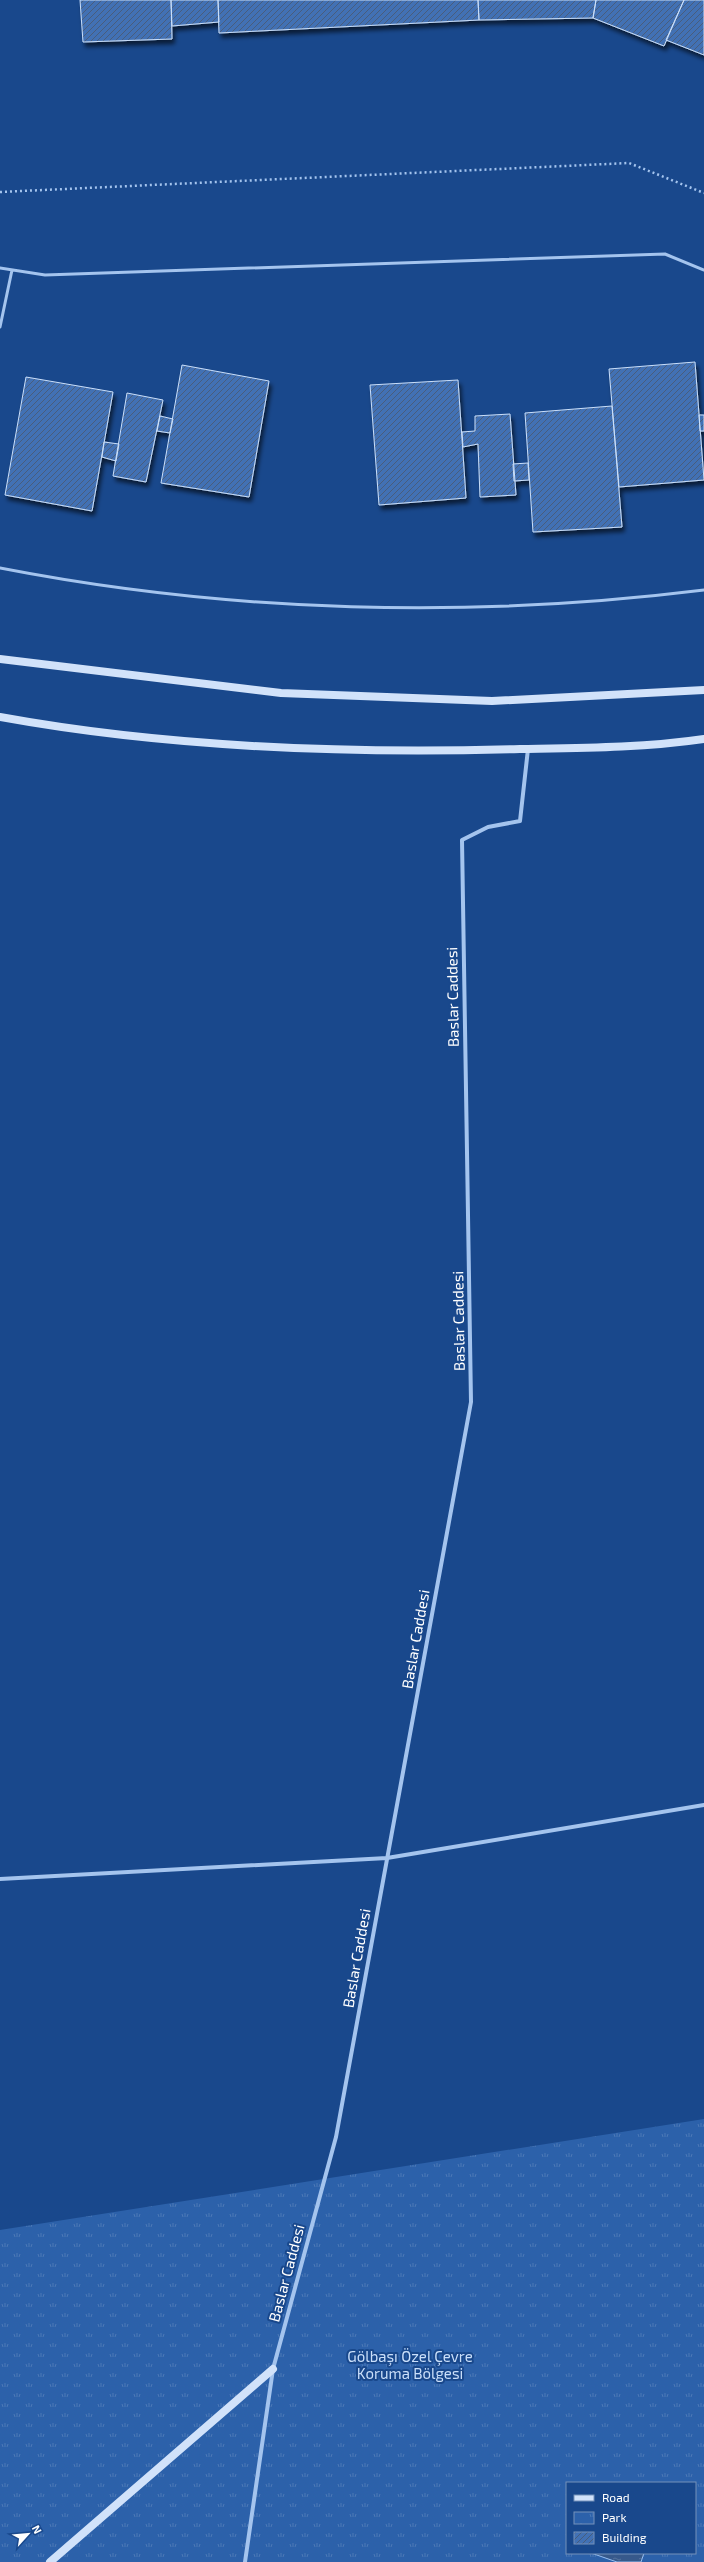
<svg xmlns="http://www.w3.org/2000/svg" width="704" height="2562" viewBox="0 0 704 2562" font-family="'Exo 2',sans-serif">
<defs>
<pattern id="park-tufts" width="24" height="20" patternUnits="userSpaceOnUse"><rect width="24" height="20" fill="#2c61aa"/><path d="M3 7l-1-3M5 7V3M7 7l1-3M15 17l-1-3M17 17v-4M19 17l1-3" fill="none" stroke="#4c79b7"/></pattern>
<pattern id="water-ripples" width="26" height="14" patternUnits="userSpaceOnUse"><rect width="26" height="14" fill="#37598b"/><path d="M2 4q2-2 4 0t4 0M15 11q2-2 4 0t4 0" fill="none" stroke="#55729c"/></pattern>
<pattern id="building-hatch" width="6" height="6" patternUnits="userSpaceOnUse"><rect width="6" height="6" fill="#4271b4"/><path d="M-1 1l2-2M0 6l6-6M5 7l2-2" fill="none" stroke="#485d7b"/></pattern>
<filter id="shadow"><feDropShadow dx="2.5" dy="4.5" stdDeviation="2" flood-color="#0009"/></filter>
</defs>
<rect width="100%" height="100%" fill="#19488c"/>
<!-- park -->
<path fill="url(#park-tufts)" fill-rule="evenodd" d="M 704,2119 L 704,2562 L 0,2562 L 0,2230 ZM 567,2483 L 695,2483 L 695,2553 L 567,2553 Z"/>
<!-- water -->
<path fill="url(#water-ripples)" stroke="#97bef0" d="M 591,2553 L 644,2553 L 641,2562 L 617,2562 Z"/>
<!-- building -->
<path fill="url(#building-hatch)" stroke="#cadffa" filter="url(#shadow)" d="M 80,0 L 171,0 L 172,39 L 83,42 Z
M 171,0 L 218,0 L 219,22 L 172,26 Z
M 218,0 L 478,0 L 479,20 L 219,33 Z
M 478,0 L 596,0 L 593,18 L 479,20 Z
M 596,0 L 684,0 L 664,46 L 593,18 Z
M 684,0 L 704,0 L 704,55 L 666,40 Z
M 695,362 L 704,480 L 619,487 L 609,369 Z
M 182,365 L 269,381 L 249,497 L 161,483 Z
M 26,377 L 113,392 L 92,511 L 5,495 Z
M 458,380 L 466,498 L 379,505 L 370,385 Z
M 127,393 L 163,400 L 146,482 L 113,476 Z
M 612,406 L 622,527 L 533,532 L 525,413 Z
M 510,414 L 516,495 L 480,497 L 478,444 L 463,447 L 462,432 L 475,431 L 475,416 Z
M 699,415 L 704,415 L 704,431 L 700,431 Z
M 160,416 L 173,419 L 170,433 L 157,431 Z
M 104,442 L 119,444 L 116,461 L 102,457 Z
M 528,463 L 529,480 L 514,481 L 513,464 Z"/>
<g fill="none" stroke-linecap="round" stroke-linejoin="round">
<!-- path -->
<path stroke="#a4c4ee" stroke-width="2.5" stroke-dasharray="2 3" stroke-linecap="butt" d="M 0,192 L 629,163 L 704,193"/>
<!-- lane -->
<path stroke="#a4c4ee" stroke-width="3" d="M 0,268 L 45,275 L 665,254 L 704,270
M 0,327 L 12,270
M 0,568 C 231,613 471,619 704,590"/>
<!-- street -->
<path stroke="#a4c4ee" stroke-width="4" d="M 0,1879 L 387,1858 L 704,1805
M 245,2562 L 273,2369 L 336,2137 L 471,1402 L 462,840 L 488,827 L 520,821 L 528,749"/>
<!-- secondary -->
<path stroke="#d1e2fa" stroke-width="8" d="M 0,659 L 281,693 L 492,701 L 704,690
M 0,717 C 170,748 347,754 520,749 C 582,748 643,748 704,739
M 50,2562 L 273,2369"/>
</g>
<g text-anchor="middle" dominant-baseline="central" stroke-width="4" stroke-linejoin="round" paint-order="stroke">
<!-- street labels -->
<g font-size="15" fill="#fff" stroke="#19488c">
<text transform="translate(452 997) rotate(-91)">Baslar Caddesi</text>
<text transform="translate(458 1321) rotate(-91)">Baslar Caddesi</text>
<text transform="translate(415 1639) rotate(-80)">Baslar Caddesi</text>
<text transform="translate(356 1958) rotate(-80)">Baslar Caddesi</text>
<text transform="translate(286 2273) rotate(-75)">Baslar Caddesi</text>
</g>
<!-- park labels -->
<g font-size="15" fill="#cadffa" stroke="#19488c">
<text x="410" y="2356">Gölbaşı Özel Çevre<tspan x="410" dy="17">Koruma Bölgesi</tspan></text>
</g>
</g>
<!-- legend -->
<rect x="566" y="2482" width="130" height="72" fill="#19488c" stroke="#7591ba"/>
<rect x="574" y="2495" width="20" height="6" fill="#d1e2fa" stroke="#7591ba"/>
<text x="602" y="2502" font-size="12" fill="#ffffff">Road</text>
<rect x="574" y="2512" width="20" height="12" fill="url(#park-tufts)" stroke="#7591ba"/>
<text x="602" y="2522" font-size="12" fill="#ffffff">Park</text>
<rect x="574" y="2532" width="20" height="12" fill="url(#building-hatch)" stroke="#7591ba"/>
<text x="602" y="2542" font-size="12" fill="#ffffff">Building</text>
<!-- north arrow -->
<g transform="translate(28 2534) rotate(63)" stroke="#19488c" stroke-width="3" paint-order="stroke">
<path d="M0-3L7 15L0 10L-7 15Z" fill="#ffffff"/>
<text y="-6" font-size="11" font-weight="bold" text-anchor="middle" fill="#ffffff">N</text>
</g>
</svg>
